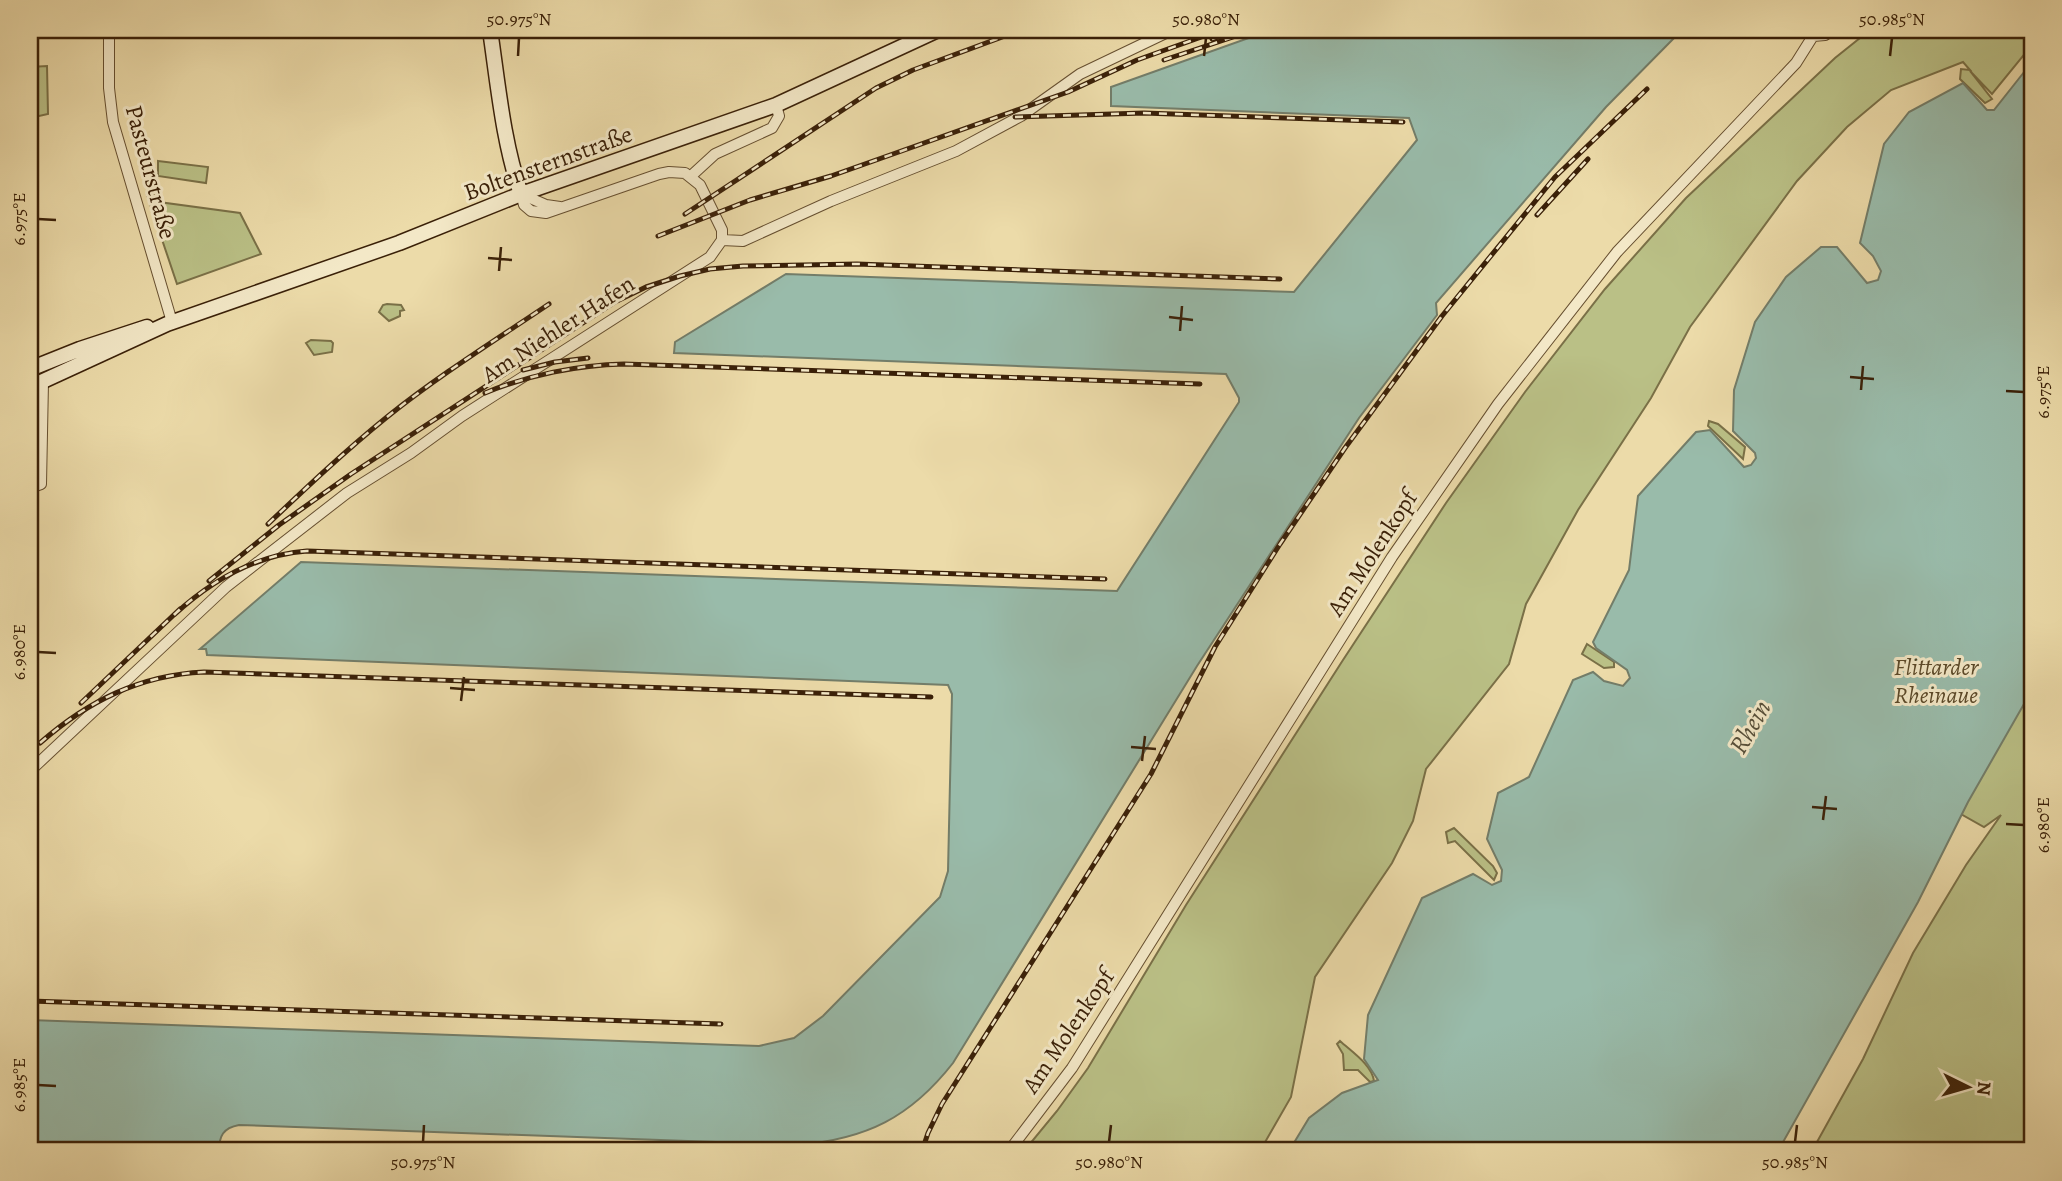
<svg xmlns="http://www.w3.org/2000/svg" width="2062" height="1181" viewBox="0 0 2062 1181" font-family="Alegreya,serif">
<rect width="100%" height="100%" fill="#ecdba9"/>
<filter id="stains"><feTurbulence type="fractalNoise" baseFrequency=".00286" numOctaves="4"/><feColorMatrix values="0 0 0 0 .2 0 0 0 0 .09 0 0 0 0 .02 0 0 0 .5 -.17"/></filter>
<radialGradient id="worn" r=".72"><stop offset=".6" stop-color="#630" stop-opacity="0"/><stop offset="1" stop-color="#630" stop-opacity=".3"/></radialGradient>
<!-- green -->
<path fill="#bac086" stroke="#7a7047" stroke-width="2" d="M 1870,30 L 2032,30 L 2032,45 L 1992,94 L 1970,71 L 1992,99 L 1985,103 L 1960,79 L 1961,69 L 1970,70 L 1963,62 L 1891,90 L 1847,127 L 1797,181 L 1690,327 L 1651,398 L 1578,510 L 1526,604 L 1509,664 L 1426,769 L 1413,821 L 1392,863 L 1315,977 L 1291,1097 L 1260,1151 L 1024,1151 L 1057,1111 L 1088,1068 L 1186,905 L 1343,660 L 1446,503 L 1525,392 L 1605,289 L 1686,198 L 1835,58 Z
M 47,66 L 48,114 L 30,118 L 30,67 Z
M 158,161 L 208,167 L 206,183 L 158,176 Z
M 153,194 L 159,202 L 240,213 L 261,254 L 177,284 L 147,195 Z
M 387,304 L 401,305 L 404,310 L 400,311 L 400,316 L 389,321 L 379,312 L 383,305 Z
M 311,340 L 331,341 L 333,343 L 332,352 L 314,355 L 306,343 Z
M 2032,361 L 2032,1151 L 1812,1151 L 1863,1059 L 1913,953 L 1966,865 L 2001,815 L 1984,827 L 1952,809 Z
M 1709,421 L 1718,424 L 1745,447 L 1743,459 L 1708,426 Z
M 1587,644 L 1614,662 L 1614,667 L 1604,668 L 1582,654 Z
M 1454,828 L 1493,866 L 1497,873 L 1494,880 L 1455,841 L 1448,843 L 1446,832 Z
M 1340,1041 C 1352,1052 1372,1065 1374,1081 L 1370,1082 L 1358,1070 L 1344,1070 L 1343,1054 L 1337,1044 Z"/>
<!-- water -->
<path fill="#9ba" stroke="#737d69" stroke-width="2" d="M 1271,30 L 1682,30 L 1606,107 L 1436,303 L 1437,315 L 1359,418 L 1197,666 L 953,1063 C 910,1118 866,1139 798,1145 L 239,1125 C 223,1128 219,1136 219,1151 L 30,1151 L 30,1020 L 759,1046 L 794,1038 L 823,1016 L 940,897 L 948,871 L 952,694 L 948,685 L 207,655 L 206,649 L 200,649 L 301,562 L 1117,591 L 1239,402 L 1239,398 L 1226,374 L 674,353 L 675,342 L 786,274 L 1294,292 L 1417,140 L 1409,118 L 1111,106 L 1111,87 Z
M 2032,62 L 2032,690 L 1968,802 L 1918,902 L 1778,1151 L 1289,1151 L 1309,1118 L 1342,1093 L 1378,1080 L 1364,1059 L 1368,1015 L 1422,898 L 1473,874 L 1492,885 L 1501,881 L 1502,870 L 1487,839 L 1498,793 L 1529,777 L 1573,680 L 1593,672 L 1604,681 L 1623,686 L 1630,678 L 1627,670 L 1596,648 L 1593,642 L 1629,570 L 1638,496 L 1696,432 L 1710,430 L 1744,467 L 1751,465 L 1756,458 L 1755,453 L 1733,431 L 1734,390 L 1755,322 L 1786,277 L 1821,247 L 1837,247 L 1867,283 L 1878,280 L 1881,271 L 1873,256 L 1860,243 L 1884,144 L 1909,112 L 1963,83 L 1987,110 L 1994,110 Z"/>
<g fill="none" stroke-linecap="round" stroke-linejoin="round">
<!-- street casing -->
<g stroke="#664f30" stroke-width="12">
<path id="street" d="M 109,30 L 109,88 L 113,122 L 172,322
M 691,176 L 715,154 L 772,128 L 779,116 L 776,105
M 521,194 L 546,205 L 560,207
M 722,240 L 743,241 L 831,201 L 956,151 L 1021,116 L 1080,74 L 1172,30
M 30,488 L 41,484 L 43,382
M 30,771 L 226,587 L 347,493 L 411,453 L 462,416 L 710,257 L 722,240 L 722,230 L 700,185 L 685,173 L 669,172 L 659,174 L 546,213 L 531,211 L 524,205 L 521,194
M 1009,1151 L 1072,1068 L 1392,557 L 1498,404 L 1617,252 L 1796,63 L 1813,36 L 1825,35 L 1832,30"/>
</g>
<!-- secondary casing -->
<g stroke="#3a2008" stroke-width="17">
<path id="secondary" d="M 490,30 C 498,84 503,142 521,194
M 30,369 L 80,349 L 147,327
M 30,387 L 167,324 L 399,243 L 521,194 L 776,105 L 938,30"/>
</g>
<!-- street -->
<use href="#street" stroke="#f3e8c7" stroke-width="10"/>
<!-- secondary -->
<use href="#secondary" stroke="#f3e8c7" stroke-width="14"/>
<!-- rail casing -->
<g stroke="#3a2008" stroke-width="5">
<path id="rail" d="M 1212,39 L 1237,30
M 1164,60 L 1254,30
M 1015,117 L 1144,113 L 1403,122
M 685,214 L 876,88 L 913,70 L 1021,30
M 1537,215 L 1588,159
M 658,236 L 750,200 L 831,176 L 1068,92 L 1137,60 L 1221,30
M 523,370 L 555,362 L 588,358
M 485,393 C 528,375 578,365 624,364 L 1200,384
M 268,524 C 307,487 345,451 387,417 C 438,376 494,341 549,304
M 209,581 L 279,525 L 351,474 L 615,302 L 646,287 L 680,276 L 710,269 L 743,266 L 857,264 L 1280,279
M 174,615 C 212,580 255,555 307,551 L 1105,579
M 81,703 L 180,609
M 40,743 C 88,701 140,675 204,672 L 931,697
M 30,1001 L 721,1024
M 922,1151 L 928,1133 L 942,1104 L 1151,774 L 1215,647 L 1280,544 L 1345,448 L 1442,316 L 1555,177 L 1647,89"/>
</g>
<!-- rail -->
<use href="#rail" stroke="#f3e8c7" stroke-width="2.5" stroke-dasharray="8" stroke-linecap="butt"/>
</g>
<!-- ticks -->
<path fill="none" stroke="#3a2008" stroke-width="2.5" d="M 518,56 L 519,38M 1204,56 L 1206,38M 1890,56 L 1892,38M 38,219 L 56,220M 488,258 L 512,260M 499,271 L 501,247M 1169,317 L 1193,320M 1180,331 L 1182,306M 1850,377 L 1874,379M 1861,390 L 1863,366M 2006,391 L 2024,392M 38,652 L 56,653M 450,688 L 475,690M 461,701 L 464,677M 1131,747 L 1156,749M 1142,761 L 1145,736M 1812,807 L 1837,809M 1823,820 L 1826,796M 2006,824 L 2024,825M 38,1085 L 56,1086M 423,1142 L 424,1125M 1109,1142 L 1111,1125M 1795,1142 L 1797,1125"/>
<g text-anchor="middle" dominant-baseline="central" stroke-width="6" stroke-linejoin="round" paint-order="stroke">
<!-- street labels -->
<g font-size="24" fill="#3a2008" stroke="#f3e8c7">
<text transform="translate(548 163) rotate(-20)">Boltensternstraße</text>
<text transform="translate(151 172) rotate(75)">Pasteurstraße</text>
<text transform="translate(558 329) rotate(-33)">Am Niehler Hafen</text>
<text transform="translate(1372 553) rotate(-57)">Am Molenkopf</text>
<text transform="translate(1068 1031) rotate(-56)">Am Molenkopf</text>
</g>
<!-- park labels -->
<g font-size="24" font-style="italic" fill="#5a4828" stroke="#f3e8c7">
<text x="1936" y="667">Flittarder<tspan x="1936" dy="28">Rheinaue</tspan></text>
</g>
<!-- water labels -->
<g font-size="26" font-style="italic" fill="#564e39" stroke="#f3e8c7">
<text transform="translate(1750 727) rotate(-60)">Rhein</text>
</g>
</g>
<!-- margin -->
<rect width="2062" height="1181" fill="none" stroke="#ecdba9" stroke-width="77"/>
<!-- north arrow -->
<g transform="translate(1968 1087) rotate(95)" stroke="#f3e8c7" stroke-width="5" paint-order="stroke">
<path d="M0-5L12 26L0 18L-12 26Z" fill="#3a2008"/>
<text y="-10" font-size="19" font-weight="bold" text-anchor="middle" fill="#3a2008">N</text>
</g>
<rect x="38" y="38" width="1986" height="1104" fill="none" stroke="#3a2008" stroke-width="2.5"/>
<g font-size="18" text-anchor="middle" fill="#3a2008">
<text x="519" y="25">50.975°N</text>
<text x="1206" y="25">50.980°N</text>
<text x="1892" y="25">50.985°N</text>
<text transform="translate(19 219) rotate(-90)" y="6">6.975°E</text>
<text transform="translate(2043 392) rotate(-90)" y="6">6.975°E</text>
<text transform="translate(19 652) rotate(-90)" y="6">6.980°E</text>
<text transform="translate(2043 825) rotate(-90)" y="6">6.980°E</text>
<text transform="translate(19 1085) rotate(-90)" y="6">6.985°E</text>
<text x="423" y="1168">50.975°N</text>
<text x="1109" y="1168">50.980°N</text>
<text x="1795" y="1168">50.985°N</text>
</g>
<rect width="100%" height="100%" filter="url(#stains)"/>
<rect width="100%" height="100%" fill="url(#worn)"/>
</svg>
